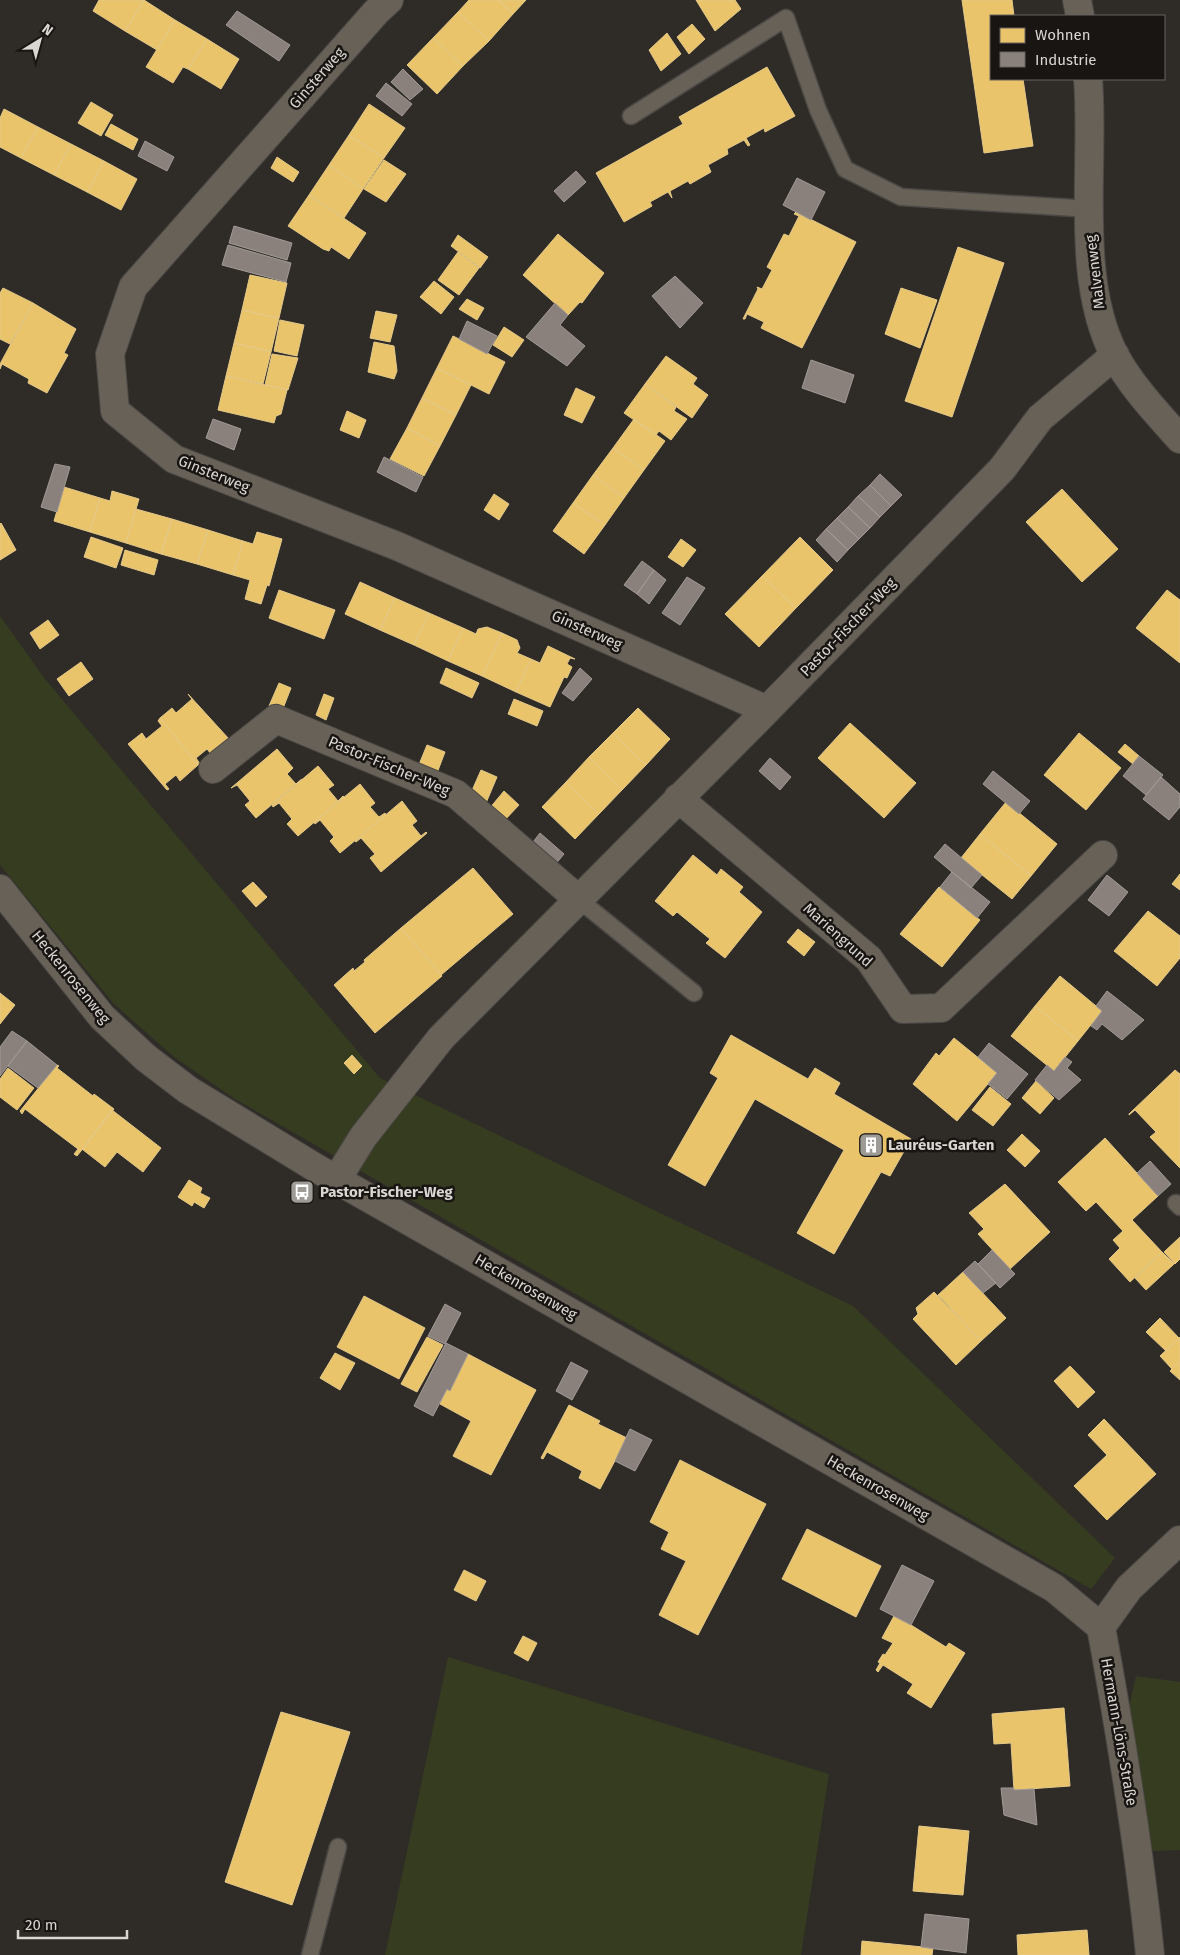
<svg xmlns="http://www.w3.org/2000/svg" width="1180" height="1955" viewBox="0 0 1180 1955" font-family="'Fira Sans',sans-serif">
<rect width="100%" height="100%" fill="#2f2c28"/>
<!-- green -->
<path fill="#353c1f" d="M 0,616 L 45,679 L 380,1078 L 853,1306 L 1115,1558 L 1091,1589 L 235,1099 L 174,1057 L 114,1004 L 0,865 Z
M 448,1657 L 829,1774 L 801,1955 L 385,1955 Z
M 1136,1676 L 1180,1682 L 1180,1850 L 1153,1851 L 1128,1712 Z"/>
<!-- homes -->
<path fill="#e9c46a" stroke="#e4c989" d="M 99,0 L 144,0 L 125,31 L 93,11 Z
M 144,0 L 175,20 L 157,50 L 125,31 Z
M 469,0 L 498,0 L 513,14 L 489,41 L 458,12 Z
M 498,0 L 526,0 L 513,14 Z
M 696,0 L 735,0 L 741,9 L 715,31 Z
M 962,0 L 1012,0 L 1014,16 L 991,16 L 991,79 L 1023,79 L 1033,146 L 984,153 Z
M 458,12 L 489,41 L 463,66 L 433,38 Z
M 175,20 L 207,39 L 188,69 L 183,67 L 173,83 L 146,67 Z
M 692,24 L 705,39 L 689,54 L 677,37 Z
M 667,33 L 681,54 L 661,71 L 649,50 Z
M 433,38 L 463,66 L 437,94 L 407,65 Z
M 207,39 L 239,59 L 221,89 L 188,69 Z
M 767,67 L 795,116 L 765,132 L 764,128 L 746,138 L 750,145 L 748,146 L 744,140 L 727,149 L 728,154 L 708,165 L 711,172 L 690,184 L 688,181 L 670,191 L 672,198 L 668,192 L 650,202 L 652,206 L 624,222 L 596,173 L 683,124 L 679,117 Z
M 91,102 L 113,115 L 101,136 L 78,123 Z
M 369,104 L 405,128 L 384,158 L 349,135 Z
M 4,109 L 38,127 L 21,158 L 0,147 L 0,118 Z
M 111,124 L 138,139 L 133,150 L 105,135 Z
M 38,127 L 71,144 L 54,175 L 21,158 Z
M 349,135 L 384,158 L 363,189 L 329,165 Z
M 71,144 L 104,161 L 87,192 L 54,175 Z
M 277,157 L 299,172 L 293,182 L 271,168 Z
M 384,160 L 406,174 L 386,202 L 364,189 Z
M 104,161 L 137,179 L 121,210 L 87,192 Z
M 329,165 L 363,189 L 344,218 L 309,195 Z
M 309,195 L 366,233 L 349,259 L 331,247 L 329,251 L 323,249 L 288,226 Z
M 796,212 L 856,242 L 802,348 L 761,328 L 764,322 L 747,314 L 745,319 L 743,319 L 758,289 L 757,287 L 762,289 L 772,270 L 767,267 L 784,234 L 789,236 L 799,216 L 794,214 Z
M 558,234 L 604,273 L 582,303 L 580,302 L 568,315 L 523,275 Z
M 458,235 L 488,257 L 480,268 L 451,246 Z
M 958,247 L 1004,263 L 952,417 L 905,401 Z
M 458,252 L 479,268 L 459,295 L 438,280 Z
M 250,275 L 287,283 L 279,318 L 242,310 Z
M 434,281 L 454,297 L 441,314 L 420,297 Z
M 3,288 L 33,303 L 10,344 L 0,339 L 0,293 Z
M 901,288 L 937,300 L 920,348 L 885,334 Z
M 467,299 L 484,308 L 477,320 L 459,309 Z
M 33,303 L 76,329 L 64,353 L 68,355 L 47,393 L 28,383 L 29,379 L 2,364 L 0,369 L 0,364 Z
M 242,310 L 279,318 L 271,352 L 234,343 Z
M 376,311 L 397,315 L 390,342 L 370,338 Z
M 280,320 L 304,325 L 297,356 L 274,351 Z
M 504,327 L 524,340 L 512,357 L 493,345 Z
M 453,336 L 505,362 L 489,394 L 437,368 Z
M 374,342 L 394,346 L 397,371 L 394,379 L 368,372 Z
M 234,343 L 271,352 L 263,384 L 226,376 Z
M 272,354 L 298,358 L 288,390 L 265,385 Z
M 666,356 L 697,378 L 693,384 L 708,395 L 692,418 L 645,384 Z
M 437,368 L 471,385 L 456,415 L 422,398 Z
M 226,376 L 287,390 L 281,414 L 276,416 L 274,423 L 218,410 Z
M 645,384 L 676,407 L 674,411 L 687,419 L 671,440 L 659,431 L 656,435 L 624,413 Z
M 576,388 L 595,397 L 582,423 L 564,415 Z
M 422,398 L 456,415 L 440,446 L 407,428 Z
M 347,411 L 366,420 L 359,438 L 340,430 Z
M 634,419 L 665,441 L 644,470 L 613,448 Z
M 407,428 L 440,446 L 424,476 L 390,459 Z
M 613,448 L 644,470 L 624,498 L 593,475 Z
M 593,475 L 624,498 L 605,525 L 573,503 Z
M 64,487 L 100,498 L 90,532 L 54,521 Z
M 1062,489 L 1118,549 L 1082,582 L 1026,522 Z
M 112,491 L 139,499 L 126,543 L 90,532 L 100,498 L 110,501 Z
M 494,494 L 509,504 L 499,520 L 484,510 Z
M 573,503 L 605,525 L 584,554 L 553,531 Z
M 136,509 L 172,519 L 161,554 L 126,543 Z
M 172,519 L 208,530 L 197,564 L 161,554 Z
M 1,523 L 16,550 L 0,560 L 0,524 Z
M 208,530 L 243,541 L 233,575 L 197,564 Z
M 257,532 L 282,539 L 269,586 L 267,585 L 261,604 L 245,599 L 250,580 L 233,575 L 243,541 L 253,544 Z
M 91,537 L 123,548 L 116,568 L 84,557 Z
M 800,537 L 833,570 L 796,608 L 762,576 Z
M 681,539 L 696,550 L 683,567 L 668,557 Z
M 125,550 L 158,560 L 154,575 L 121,565 Z
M 762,576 L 796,608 L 759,647 L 725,614 Z
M 360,582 L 395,598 L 380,630 L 345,614 Z
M 279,590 L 335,610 L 324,639 L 269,618 Z
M 1167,590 L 1180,600 L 1180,663 L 1136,628 Z
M 395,598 L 429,613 L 414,645 L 380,630 Z
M 429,613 L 463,628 L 448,661 L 414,645 Z
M 48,620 L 59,635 L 40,649 L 30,633 Z
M 487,627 L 502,633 L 482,676 L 448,661 L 463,628 L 476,634 L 478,629 Z
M 502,633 L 517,640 L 520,648 L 517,653 L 531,659 L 516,692 L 482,676 Z
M 548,646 L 575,659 L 570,658 L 567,664 L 572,667 L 567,678 L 564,677 L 550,707 L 516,692 L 531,659 L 540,663 Z
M 81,662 L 93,679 L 69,696 L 57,679 Z
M 446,668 L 479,683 L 472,698 L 440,683 Z
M 279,683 L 291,688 L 282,711 L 269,706 Z
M 188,694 L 229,739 L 211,754 L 207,749 L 196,758 L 200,764 L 198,765 L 160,718 L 172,708 L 176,713 L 192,699 Z
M 324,694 L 334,698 L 326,720 L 316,715 Z
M 514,699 L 543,711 L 537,726 L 508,714 Z
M 638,708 L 670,739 L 646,765 L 613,733 Z
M 160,718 L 198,765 L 180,781 L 176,775 L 165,784 L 169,789 L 167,790 L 128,744 L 142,733 L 146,739 L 162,726 L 158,721 Z
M 850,723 L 916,783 L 884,818 L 818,758 Z
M 613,733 L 646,765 L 622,790 L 589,757 Z
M 1079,733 L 1121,768 L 1086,810 L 1044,775 Z
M 1125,744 L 1139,756 L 1133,764 L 1118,752 Z
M 427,745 L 445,752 L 437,773 L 418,767 Z
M 277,749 L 293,768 L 287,774 L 296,784 L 302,779 L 256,818 L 245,805 L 250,801 L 237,785 L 231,788 Z
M 589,757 L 622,790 L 599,814 L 566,782 Z
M 318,766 L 334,785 L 328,789 L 338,801 L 343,796 L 344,797 L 298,836 L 287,824 L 292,819 L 279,803 L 273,807 L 272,805 Z
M 481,770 L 497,777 L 486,803 L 470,795 Z
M 566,782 L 599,814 L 575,839 L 542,807 Z
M 360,784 L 375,803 L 370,807 L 379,817 L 385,813 L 386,815 L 340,853 L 330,841 L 334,837 L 320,820 L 315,824 L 314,822 Z
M 504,791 L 519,805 L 503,822 L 489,809 Z
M 402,801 L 417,821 L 412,825 L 421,836 L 426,832 L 427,833 L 381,872 L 370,858 L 375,854 L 361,838 L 356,842 L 355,841 Z
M 1006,802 L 1057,844 L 1031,876 L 980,834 Z
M 980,834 L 1031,876 L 1012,899 L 961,858 Z
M 693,855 L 717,875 L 721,869 L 743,887 L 739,892 L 762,912 L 725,958 L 706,943 L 710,939 L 677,912 L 673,916 L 655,901 Z
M 473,868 L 513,914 L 441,975 L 401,928 Z
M 1180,874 L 1180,890 L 1172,884 Z
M 253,882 L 267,897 L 256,907 L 242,891 Z
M 939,887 L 980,920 L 942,967 L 900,934 Z
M 1148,911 L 1180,936 L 1180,958 L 1157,986 L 1114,951 Z
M 401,928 L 442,976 L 375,1033 L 334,985 L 353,968 L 354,971 L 365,962 L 364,960 Z
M 798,929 L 815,942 L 804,956 L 787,942 Z
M 1060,976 L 1102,1011 L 1078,1041 L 1035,1006 Z
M 0,993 L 15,1005 L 0,1024 Z
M 1035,1006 L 1078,1041 L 1054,1071 L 1011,1036 Z
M 731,1035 L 808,1079 L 815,1068 L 840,1083 L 834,1094 L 911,1139 L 890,1176 L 881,1172 L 834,1254 L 797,1233 L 844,1150 L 755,1099 L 705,1186 L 668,1165 L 718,1078 L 710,1073 Z
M 954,1038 L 997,1073 L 957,1121 L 913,1084 L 936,1053 L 939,1056 Z
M 352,1055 L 362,1066 L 354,1074 L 344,1063 Z
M 57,1065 L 59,1066 L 57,1068 L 93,1096 L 94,1094 L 114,1109 L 77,1156 L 74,1154 L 78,1149 L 25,1109 L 22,1114 L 20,1111 Z
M 8,1068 L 34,1088 L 17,1110 L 0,1097 L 0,1079 Z
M 1175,1070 L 1180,1074 L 1180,1168 L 1150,1137 L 1156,1132 L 1135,1110 L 1129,1115 L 1129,1114 Z
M 1036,1081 L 1054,1098 L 1040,1114 L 1022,1098 Z
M 990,1087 L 1011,1104 L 993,1126 L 972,1110 Z
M 112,1110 L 161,1148 L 143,1172 L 117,1152 L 105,1167 L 82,1149 Z
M 1022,1134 L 1040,1151 L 1025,1167 L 1007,1150 Z
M 1105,1138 L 1158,1196 L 1132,1220 L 1162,1252 L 1130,1282 L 1109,1259 L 1120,1248 L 1113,1240 L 1123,1231 L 1096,1202 L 1086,1211 L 1058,1182 Z
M 189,1180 L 202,1188 L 200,1193 L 210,1198 L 204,1208 L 194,1202 L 192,1206 L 178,1197 Z
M 1005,1184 L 1050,1232 L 1010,1269 L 978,1234 L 984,1229 L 969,1213 Z
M 1180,1237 L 1180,1259 L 1175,1264 L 1164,1252 Z
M 1162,1252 L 1174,1264 L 1146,1290 L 1135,1278 Z
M 963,1272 L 1006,1318 L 981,1341 L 938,1295 Z
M 934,1292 L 981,1341 L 956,1365 L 913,1319 L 918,1314 L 916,1308 Z
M 364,1296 L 425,1328 L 399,1379 L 337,1347 Z
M 1160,1318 L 1179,1338 L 1166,1351 L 1146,1332 Z
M 427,1337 L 443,1345 L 417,1392 L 401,1384 Z
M 1180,1337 L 1180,1361 L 1172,1369 L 1160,1356 Z
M 335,1353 L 355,1363 L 340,1390 L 320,1378 Z
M 468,1354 L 536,1390 L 491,1475 L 453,1456 L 471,1421 L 440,1404 L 447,1389 L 450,1391 Z
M 1180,1361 L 1180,1380 L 1170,1371 Z
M 1070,1366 L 1095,1392 L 1078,1408 L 1054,1381 Z
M 569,1405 L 600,1421 L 598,1424 L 627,1438 L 600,1489 L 579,1478 L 582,1471 L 547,1452 L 543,1459 L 541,1458 Z
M 1104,1419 L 1156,1474 L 1107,1520 L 1074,1486 L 1107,1455 L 1088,1435 Z
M 680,1460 L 766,1504 L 698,1635 L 659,1615 L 686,1561 L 661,1549 L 669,1532 L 650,1522 Z
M 807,1529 L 881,1566 L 856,1617 L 782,1579 Z
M 464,1570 L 486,1581 L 476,1601 L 454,1590 Z
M 894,1616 L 911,1625 L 946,1647 L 949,1643 L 965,1653 L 931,1708 L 907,1693 L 913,1684 L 883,1665 L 878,1672 L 876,1670 L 880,1663 L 878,1662 L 883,1654 L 885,1655 L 893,1643 L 882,1638 Z
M 523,1636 L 537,1643 L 528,1661 L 514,1653 Z
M 1064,1708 L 1070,1786 L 1014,1790 L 1011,1743 L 994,1744 L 992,1714 Z
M 281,1712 L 350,1732 L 292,1905 L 225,1882 Z
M 919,1826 L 969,1831 L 963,1895 L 913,1891 Z
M 1087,1930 L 1089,1955 L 1018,1955 L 1017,1935 Z
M 862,1941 L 933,1948 L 932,1955 L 861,1955 Z"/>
<!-- industry -->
<path fill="#8a817c" stroke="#a29a96" d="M 237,11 L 290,45 L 279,61 L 226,25 Z
M 403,69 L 423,89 L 410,100 L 391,82 Z
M 386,83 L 412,104 L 402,116 L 376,96 Z
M 145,141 L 174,157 L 167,171 L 138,156 Z
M 576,171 L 586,182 L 564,202 L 554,191 Z
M 797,178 L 825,192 L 811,220 L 783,205 Z
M 234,226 L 292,243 L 287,260 L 229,243 Z
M 228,245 L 291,263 L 286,282 L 222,265 Z
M 675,276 L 703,303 L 680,328 L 652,296 Z
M 555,303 L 568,315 L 560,325 L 585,346 L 567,366 L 526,337 Z
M 467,321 L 497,336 L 487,354 L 459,339 Z
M 811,360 L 854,375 L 845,403 L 802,388 Z
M 213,419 L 241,429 L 234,450 L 206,438 Z
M 384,457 L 423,477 L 416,492 L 377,472 Z
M 55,464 L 70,467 L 57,512 L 41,507 Z
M 880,474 L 902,495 L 891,506 L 870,485 Z
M 870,485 L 891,506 L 880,517 L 858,496 Z
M 858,496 L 880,517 L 870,528 L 848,507 Z
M 848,507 L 870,528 L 859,539 L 837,518 Z
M 837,518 L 859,539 L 848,550 L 826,529 Z
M 826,529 L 848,550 L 837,562 L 816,540 Z
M 642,561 L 654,570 L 637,594 L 624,585 Z
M 654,570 L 666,580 L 649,604 L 637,594 Z
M 687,577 L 705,588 L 680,625 L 662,613 Z
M 580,668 L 592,679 L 573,701 L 562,693 Z
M 1139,756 L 1163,775 L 1146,795 L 1123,776 Z
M 770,758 L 791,777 L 780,790 L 759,771 Z
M 993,771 L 1030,801 L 1019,814 L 983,784 Z
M 1161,777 L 1180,794 L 1180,807 L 1169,820 L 1143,799 Z
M 540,833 L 564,854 L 554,866 L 530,846 Z
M 945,844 L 982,875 L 971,888 L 934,857 Z
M 952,872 L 990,902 L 977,918 L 940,887 Z
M 1107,875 L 1128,892 L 1109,916 L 1088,900 Z
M 1107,991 L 1144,1020 L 1122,1040 L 1102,1024 L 1097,1030 L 1091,1026 L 1102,1011 L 1096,1006 Z
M 12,1031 L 27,1041 L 0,1076 L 0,1047 Z
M 27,1041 L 57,1065 L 38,1088 L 8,1066 Z
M 989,1043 L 1028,1074 L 1007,1099 L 988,1084 L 997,1073 L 978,1057 Z
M 1065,1057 L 1072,1062 L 1067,1068 L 1081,1080 L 1059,1100 L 1035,1080 L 1047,1065 L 1054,1071 Z
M 1150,1161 L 1171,1184 L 1158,1196 L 1137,1173 Z
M 992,1250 L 1015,1274 L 1000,1288 L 978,1264 Z
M 975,1261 L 996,1283 L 983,1293 L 963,1272 Z
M 445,1304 L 461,1313 L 445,1344 L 428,1336 Z
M 446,1343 L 468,1354 L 450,1391 L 447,1389 L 433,1416 L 414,1406 Z
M 571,1362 L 588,1371 L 572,1400 L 556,1391 Z
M 630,1429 L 652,1440 L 635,1471 L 615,1461 Z
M 902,1565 L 934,1581 L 911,1625 L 880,1609 Z
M 1001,1788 L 1014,1788 L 1014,1790 L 1034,1789 L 1037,1825 L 1004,1815 Z
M 925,1914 L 969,1919 L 966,1953 L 921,1947 Z"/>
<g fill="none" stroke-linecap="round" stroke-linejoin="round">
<!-- service casing -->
<g stroke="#4a4744" stroke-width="19">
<path id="service" d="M 631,116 L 786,18 L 818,110 L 845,169 L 901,197 L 1090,209
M 578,899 L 694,993
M 1176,1203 L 1180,1207
M 310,1955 L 338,1847"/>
</g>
<!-- minor casing -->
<g stroke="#4a4744" stroke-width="30">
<path id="minor" d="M 389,0 L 376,12 L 133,287 L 110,354 L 115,411 L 174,459 L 397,546 L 767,710
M 1077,0 L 1080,16
M 1088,79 C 1095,164 1074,279 1115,356 C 1132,387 1157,413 1180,439
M 213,769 L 276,719 L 456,794 L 578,899
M 678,798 L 869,959 L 903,1009 L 941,1008 L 1103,855
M 0,889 L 102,1017 L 146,1058 L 188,1090 L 316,1168 L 1054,1588 L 1101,1627
M 337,1179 L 363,1137 L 441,1038 L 767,710 L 1002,469 L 1040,418 L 1115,355
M 1150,1955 C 1139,1845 1121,1736 1101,1627 L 1129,1588 L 1180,1540"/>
</g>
<!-- service -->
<use href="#service" stroke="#676158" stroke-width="16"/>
<!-- minor -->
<use href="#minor" stroke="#676158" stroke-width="28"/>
</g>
<!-- icons -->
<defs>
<g id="building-square" transform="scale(1.25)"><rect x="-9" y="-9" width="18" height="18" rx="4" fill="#9e9a96" stroke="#181512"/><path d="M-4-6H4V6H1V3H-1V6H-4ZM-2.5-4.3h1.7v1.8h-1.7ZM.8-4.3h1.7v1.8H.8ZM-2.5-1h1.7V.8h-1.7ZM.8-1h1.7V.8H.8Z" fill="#fff"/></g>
<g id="bus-square" transform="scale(1.25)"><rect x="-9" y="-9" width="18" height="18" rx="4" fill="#9e9a96" stroke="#181512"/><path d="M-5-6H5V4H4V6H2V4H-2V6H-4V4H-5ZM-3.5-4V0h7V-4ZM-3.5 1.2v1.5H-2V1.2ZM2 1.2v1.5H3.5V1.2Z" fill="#fff"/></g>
</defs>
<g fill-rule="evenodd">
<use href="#building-square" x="871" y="1145"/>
<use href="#bus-square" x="302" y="1192"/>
</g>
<g text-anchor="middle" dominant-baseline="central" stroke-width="5" stroke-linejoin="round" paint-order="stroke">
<!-- street labels -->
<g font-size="15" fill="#dad6d2" stroke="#181512">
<text transform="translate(317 78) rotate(-49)">Ginsterweg</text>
<text transform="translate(1095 272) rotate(-97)">Malvenweg</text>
<text transform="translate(214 474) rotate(22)">Ginsterweg</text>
<text transform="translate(848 627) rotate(-46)">Pastor-Fischer-Weg</text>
<text transform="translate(587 630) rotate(24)">Ginsterweg</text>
<text transform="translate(389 766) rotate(23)">Pastor-Fischer-Weg</text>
<text transform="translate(838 935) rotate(42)">Mariengrund</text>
<text transform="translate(71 977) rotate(51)">Heckenrosenweg</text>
<text transform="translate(526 1287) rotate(30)">Heckenrosenweg</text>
<text transform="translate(878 1488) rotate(30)">Heckenrosenweg</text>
<text transform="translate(1119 1732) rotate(80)">Hermann-Löns-Straße</text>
</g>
<!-- poi labels -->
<g font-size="15" font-weight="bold" fill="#dad6d2" stroke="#181512" text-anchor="start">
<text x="888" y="1145">Lauréus-Garten</text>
<text x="320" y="1192">Pastor-Fischer-Weg</text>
</g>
</g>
<!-- legend -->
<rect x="990" y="15" width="175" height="65" fill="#181512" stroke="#66625f"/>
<rect x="1000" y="28" width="25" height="15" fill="#e9c46a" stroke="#66625f"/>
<text x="1035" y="40" font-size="15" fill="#dad6d2">Wohnen</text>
<rect x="1000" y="52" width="25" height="15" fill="#8a817c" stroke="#66625f"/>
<text x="1035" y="65" font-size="15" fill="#dad6d2">Industrie</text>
<!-- north arrow -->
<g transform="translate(40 40) rotate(37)" stroke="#181512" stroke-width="4" paint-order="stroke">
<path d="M0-4L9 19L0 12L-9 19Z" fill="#dad6d2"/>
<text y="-8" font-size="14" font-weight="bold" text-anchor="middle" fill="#dad6d2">N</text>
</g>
<!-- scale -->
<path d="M18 1930v8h109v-8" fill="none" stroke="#dad6d2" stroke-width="2.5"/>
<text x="25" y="1930" font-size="15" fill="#dad6d2" stroke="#181512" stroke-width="4" paint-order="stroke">20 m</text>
</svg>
